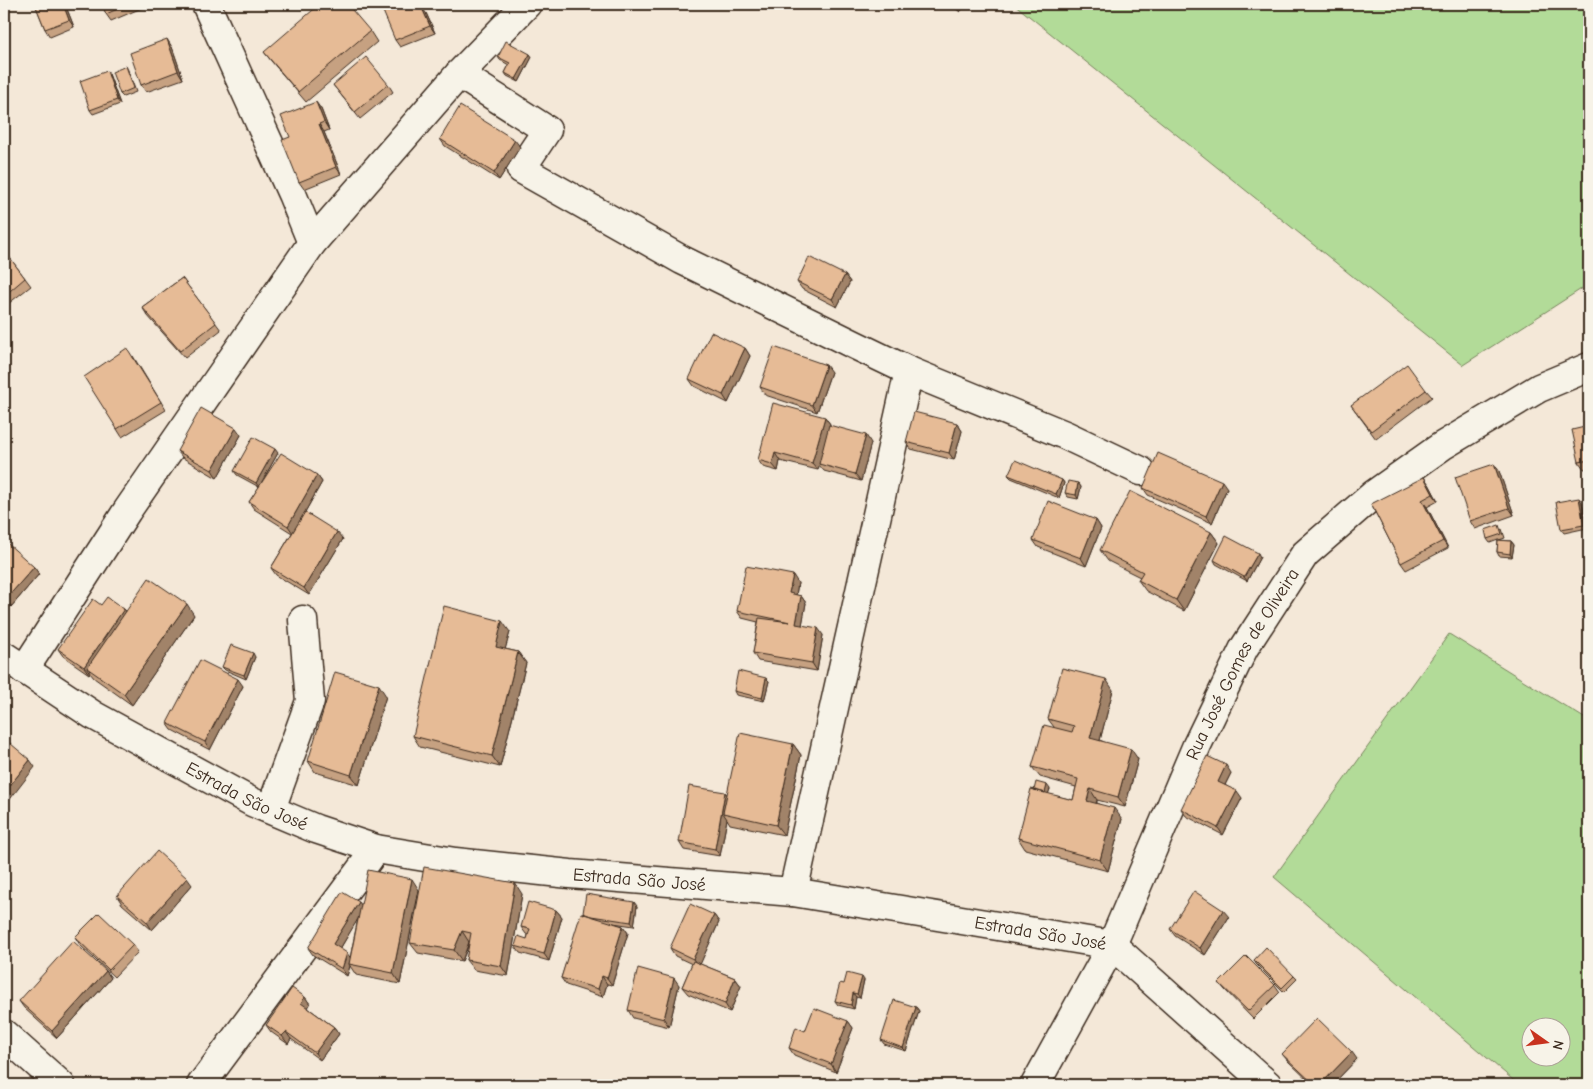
<svg xmlns="http://www.w3.org/2000/svg" width="1593" height="1089" viewBox="0 0 1593 1089" font-family="'Comic Neue',sans-serif">
<rect width="100%" height="100%" fill="#f4e8d8"/>
<filter id="ink" filterUnits="userSpaceOnUse"><feTurbulence type="fractalNoise" baseFrequency=".02" numOctaves="2"/><feDisplacementMap in="SourceGraphic" scale="10" xChannelSelector="R" yChannelSelector="G"/><feConvolveMatrix kernelMatrix="1 2 1 2 8 2 1 2 1" color-interpolation-filters="sRGB"/></filter>
<g filter="url(#ink)">
<!-- green -->
<path fill="#b2db98" stroke="#76825b" fill-rule="evenodd" d="M 1014,4 L 1589,4 L 1589,284 L 1463,365 Z
M 1449,634 L 1589,721 L 1589,1085 L 1519,1085 L 1274,877 ZM 1530,1026 L 1560,1026 L 1560,1056 L 1530,1056 Z"/>
<g fill="none" stroke-linecap="round" stroke-linejoin="round">
<!-- minor casing -->
<g stroke="#3b2a1e" stroke-width="31">
<g id="minor">
<path d="M 206,4 L 292,194 L 312,243"/>
<path d="M 459,74 L 547,130 L 521,169 L 682,260 L 857,346 L 909,371 L 1065,435 L 1141,471"/>
<path id="s1" d="M 4,656 L 93,715 L 252,802 L 316,829 L 376,849 L 455,862 L 570,874 L 793,892 L 1112,945 L 1268,1085"/>
<path d="M 24,670 L 127,511 L 312,243 L 459,74 L 527,4"/>
<path d="M 271,809 L 310,701 L 303,620"/>
<path d="M 793,892 L 909,371"/>
<path d="M 4,1034 L 61,1085"/>
<path d="M 201,1085 L 376,849"/>
<path id="s2" d="M 1035,1085 L 1112,945 L 1197,745 L 1244,648 L 1305,554 L 1373,495 L 1442,446 L 1539,388 L 1589,367"/>
</g>
</g>
<!-- minor -->
<use href="#minor" stroke="#f7f3e8" stroke-width="28"/>
</g>
<!-- wall -->
<path fill="#c6a181" stroke="#3b2a1e" fill-rule="evenodd" d="M 35,4 L 65,4 L 74,27 L 50,37 L 45,29 Z
M 102,4 L 151,4 L 111,21 L 106,14 Z
M 950,4 L 966,4 L 960,12 Z
M 426,13 L 435,33 L 400,47 L 395,40 Z
M 370,31 L 377,42 L 306,102 L 272,62 L 264,52 Z
M 172,47 L 183,79 L 146,92 L 141,85 Z
M 530,54 L 532,57 L 519,82 L 507,76 L 505,73 L 509,65 L 500,60 L 498,57 Z
M 126,66 L 128,70 L 136,92 L 123,97 L 120,94 Z
M 109,74 L 120,104 L 93,114 L 90,110 Z
M 388,84 L 393,92 L 360,119 L 333,85 Z
M 321,109 L 329,130 L 324,132 L 341,174 L 304,189 L 299,182 L 290,137 Z
M 440,139 L 520,147 L 499,180 L 445,146 Z
M 4,250 L 31,286 L 4,307 Z
M 845,275 L 850,282 L 837,307 L 802,289 L 797,282 Z
M 182,278 L 221,330 L 185,358 L 147,315 L 142,307 Z
M 745,348 L 750,356 L 728,403 L 694,386 L 689,379 Z
M 133,356 L 166,410 L 122,437 L 117,429 Z
M 831,372 L 817,412 L 765,395 L 760,387 Z
M 1426,390 L 1432,397 L 1376,439 L 1351,405 Z
M 825,417 L 830,424 L 830,426 L 871,443 L 861,481 L 824,471 L 819,465 L 818,470 L 780,461 L 778,471 L 763,467 L 758,460 Z
M 957,423 L 962,431 L 954,460 L 911,449 L 906,442 Z
M 1589,426 L 1589,468 L 1584,469 L 1579,462 Z
M 241,435 L 217,478 L 183,458 L 177,451 Z
M 278,453 L 261,483 L 317,475 L 322,482 L 305,512 L 343,539 L 309,595 L 276,575 L 271,568 L 292,533 L 254,509 L 249,502 L 259,487 L 237,475 L 234,471 Z
M 1494,464 L 1499,471 L 1514,515 L 1475,529 L 1470,521 Z
M 1008,475 L 1062,480 L 1064,483 L 1059,498 L 1011,478 Z
M 1078,483 L 1081,487 L 1078,499 L 1068,497 L 1065,493 Z
M 1429,484 L 1438,501 L 1427,507 L 1448,548 L 1406,570 L 1401,563 L 1371,504 Z
M 1143,488 L 1227,488 L 1212,523 L 1148,495 Z
M 1579,498 L 1582,502 L 1587,528 L 1564,533 L 1561,529 Z
M 1096,520 L 1101,528 L 1086,566 L 1038,547 L 1033,540 Z
M 1502,529 L 1505,538 L 1499,540 L 1511,541 L 1514,545 L 1512,557 L 1499,556 L 1497,552 L 1498,540 L 1490,543 L 1487,539 Z
M 1211,532 L 1219,543 L 1184,611 L 1146,591 L 1138,580 L 1140,577 L 1108,561 L 1100,550 Z
M 4,545 L 34,567 L 39,574 L 11,607 L 4,600 Z
M 1260,557 L 1247,581 L 1216,564 L 1214,560 Z
M 798,583 L 796,595 L 801,596 L 806,603 L 802,625 L 823,635 L 817,671 L 758,661 L 753,653 L 758,622 L 742,618 L 737,611 Z
M 101,605 L 124,609 L 126,611 L 194,615 L 132,705 L 94,678 L 90,673 L 89,674 L 63,656 L 58,649 Z
M 510,632 L 505,649 L 518,652 L 526,663 L 500,767 L 420,747 L 413,736 Z
M 255,657 L 246,679 L 225,670 L 222,667 Z
M 769,681 L 764,701 L 736,695 L 734,691 Z
M 243,686 L 210,750 L 172,730 L 167,723 Z
M 1113,690 L 1100,740 L 1138,759 L 1125,807 L 1097,800 L 1097,803 L 1122,819 L 1108,871 L 1025,849 L 1018,838 L 1034,790 L 1050,789 L 1048,794 L 1073,800 L 1076,787 L 1040,777 L 1032,767 L 1054,727 L 1048,719 Z
M 386,696 L 359,785 L 315,772 L 308,761 Z
M 793,744 L 801,755 L 784,835 L 730,824 L 727,819 L 720,856 L 684,850 L 679,842 L 725,792 L 727,795 Z
M 1231,773 L 1225,785 L 1242,798 L 1223,835 L 1186,816 L 1181,809 Z
M 192,885 L 152,930 L 122,904 L 117,896 Z
M 419,890 L 400,984 L 356,975 L 350,966 L 347,976 L 313,955 L 308,948 L 361,905 ZM 358,918 L 350,958 L 340,949 Z
M 522,894 L 508,976 L 474,970 L 466,960 L 470,942 L 462,961 L 418,953 L 410,943 Z
M 637,906 L 634,926 L 613,923 L 623,926 L 628,933 L 612,985 L 607,984 L 603,997 L 566,985 L 561,978 L 583,913 Z
M 556,910 L 562,917 L 549,961 L 520,953 L 515,946 L 527,939 L 528,935 L 526,934 L 521,927 Z
M 714,915 L 719,922 L 700,964 L 735,978 L 741,986 L 730,1012 L 688,994 L 682,987 L 692,964 L 675,956 L 670,948 Z
M 1229,917 L 1205,955 L 1175,936 L 1170,929 Z
M 75,937 L 133,945 L 138,952 L 114,977 L 80,945 Z
M 1254,960 L 1294,976 L 1297,979 L 1284,992 L 1256,964 Z
M 106,971 L 111,978 L 57,1038 L 24,1008 L 19,1001 Z
M 864,980 L 860,998 L 856,997 L 854,1009 L 838,1005 L 835,1001 L 844,984 Z
M 1219,983 L 1275,985 L 1280,992 L 1253,1019 L 1225,990 Z
M 679,985 L 669,1027 L 633,1018 L 628,1010 Z
M 305,997 L 310,1004 L 308,1008 L 334,1027 L 339,1034 L 320,1060 L 291,1039 L 288,1044 L 271,1032 L 266,1025 Z
M 916,1007 L 919,1011 L 906,1051 L 884,1044 L 881,1040 Z
M 848,1021 L 853,1028 L 836,1072 L 794,1055 L 789,1048 L 805,1031 Z
M 1282,1054 L 1357,1059 L 1332,1085 L 1313,1085 L 1288,1061 Z"/>
<!-- shaded-wall -->
<path fill="#a18369" stroke="#3b2a1e" d="M 63,4 L 65,4 L 74,27 L 69,20 Z
M 961,4 L 966,4 L 960,12 L 957,8 Z
M 421,6 L 426,13 L 435,33 L 430,26 Z
M 167,39 L 172,47 L 183,79 L 178,71 Z
M 530,54 L 532,57 L 519,82 L 516,79 Z
M 107,71 L 109,74 L 120,104 L 117,100 Z
M 316,102 L 321,109 L 329,130 L 324,122 Z
M 319,124 L 324,132 L 341,174 L 336,167 Z
M 515,140 L 520,147 L 499,180 L 494,173 Z
M 845,275 L 850,282 L 837,307 L 832,299 Z
M 745,348 L 750,356 L 728,403 L 723,395 Z
M 826,365 L 831,372 L 817,412 L 812,405 Z
M 825,417 L 830,424 L 818,470 L 812,463 Z
M 957,423 L 962,431 L 954,460 L 949,453 Z
M 236,428 L 241,435 L 217,478 L 212,470 Z
M 866,435 L 871,443 L 861,481 L 855,474 Z
M 275,449 L 278,453 L 259,487 L 256,483 Z
M 775,453 L 780,461 L 778,471 L 772,464 Z
M 1494,464 L 1499,471 L 1514,515 L 1509,508 Z
M 317,475 L 322,482 L 293,533 L 288,526 Z
M 1424,477 L 1429,484 L 1438,501 L 1433,494 Z
M 1062,480 L 1064,483 L 1059,498 L 1056,494 Z
M 1222,481 L 1227,488 L 1212,523 L 1206,516 Z
M 1078,483 L 1081,487 L 1078,499 L 1076,495 Z
M 1579,498 L 1582,502 L 1587,528 L 1584,525 Z
M 1422,500 L 1427,507 L 1448,548 L 1443,541 Z
M 1096,520 L 1101,528 L 1086,566 L 1081,558 Z
M 337,532 L 343,539 L 309,595 L 304,588 Z
M 1211,532 L 1219,543 L 1184,611 L 1176,600 Z
M 1511,541 L 1514,545 L 1512,557 L 1510,554 Z
M 1258,553 L 1260,557 L 1247,581 L 1244,577 Z
M 34,567 L 39,574 L 11,607 L 6,599 Z
M 793,575 L 798,583 L 795,601 L 789,593 Z
M 801,596 L 806,603 L 801,631 L 796,624 Z
M 187,604 L 194,615 L 132,705 L 124,694 Z
M 124,609 L 129,616 L 87,668 L 90,673 L 89,674 L 84,667 Z
M 502,621 L 510,632 L 503,657 L 496,647 Z
M 818,628 L 823,635 L 817,671 L 812,663 Z
M 518,652 L 526,663 L 500,767 L 492,756 Z
M 253,653 L 255,657 L 246,679 L 244,675 Z
M 766,678 L 769,681 L 764,701 L 762,698 Z
M 238,679 L 243,686 L 210,750 L 205,742 Z
M 1106,679 L 1113,690 L 1098,748 L 1090,738 Z
M 379,685 L 386,696 L 359,785 L 351,775 Z
M 793,744 L 801,755 L 784,835 L 776,825 Z
M 1131,749 L 1138,759 L 1125,807 L 1118,797 Z
M 30,760 L 35,767 L 4,807 L 4,793 Z
M 1226,765 L 1231,773 L 1223,789 L 1218,782 Z
M 1047,785 L 1050,789 L 1046,800 L 1043,797 Z
M 1090,789 L 1097,800 L 1094,811 L 1087,801 Z
M 1237,791 L 1242,798 L 1223,835 L 1218,828 Z
M 725,792 L 730,799 L 723,813 L 727,819 L 720,856 L 715,849 Z
M 1114,808 L 1122,819 L 1108,871 L 1100,860 Z
M 187,878 L 192,885 L 152,930 L 147,922 Z
M 412,879 L 419,890 L 400,984 L 393,973 Z
M 515,883 L 522,894 L 508,976 L 501,966 Z
M 359,902 L 364,909 L 338,952 L 333,944 Z
M 634,902 L 637,906 L 634,926 L 631,922 Z
M 556,910 L 562,917 L 549,961 L 544,954 Z
M 1223,910 L 1229,917 L 1205,955 L 1200,948 Z
M 714,915 L 719,922 L 699,967 L 693,959 Z
M 623,926 L 628,933 L 612,985 L 607,978 Z
M 462,931 L 469,942 L 462,961 L 454,950 Z
M 347,953 L 352,960 L 349,964 L 350,966 L 347,976 L 342,969 Z
M 106,971 L 111,978 L 57,1038 L 52,1031 Z
M 602,976 L 607,984 L 603,997 L 598,989 Z
M 862,977 L 864,980 L 860,998 L 857,994 Z
M 674,978 L 679,985 L 669,1027 L 664,1019 Z
M 735,978 L 741,986 L 730,1012 L 725,1004 Z
M 853,993 L 856,997 L 854,1009 L 851,1005 Z
M 305,997 L 310,1004 L 306,1011 L 301,1003 Z
M 916,1007 L 919,1011 L 906,1051 L 903,1048 Z
M 848,1021 L 853,1028 L 836,1072 L 831,1064 Z
M 334,1027 L 339,1034 L 320,1060 L 315,1053 Z
M 286,1032 L 291,1039 L 288,1044 L 282,1036 Z
M 1352,1052 L 1357,1059 L 1332,1085 L 1320,1085 Z"/>
<!-- building -->
<path fill="#e6bb96" stroke="#3b2a1e" d="M 35,4 L 63,4 L 69,20 L 45,29 Z
M 102,4 L 129,4 L 106,14 Z
M 320,4 L 347,4 L 370,31 L 298,92 L 264,52 Z
M 380,4 L 415,4 L 416,8 L 421,6 L 430,26 L 395,40 Z
M 952,4 L 961,4 L 957,8 Z
M 167,39 L 178,71 L 141,85 L 130,53 Z
M 506,41 L 530,54 L 516,79 L 505,73 L 510,63 L 498,57 Z
M 366,57 L 388,84 L 355,112 L 333,85 Z
M 126,66 L 134,88 L 120,94 L 112,72 Z
M 107,71 L 117,100 L 90,110 L 80,81 Z
M 316,102 L 324,122 L 319,124 L 336,167 L 299,182 L 282,140 L 290,137 L 281,116 Z
M 460,106 L 515,140 L 494,173 L 440,139 Z
M 4,250 L 25,278 L 4,296 Z
M 809,257 L 845,275 L 832,299 L 797,282 Z
M 182,278 L 216,323 L 180,351 L 142,307 Z
M 711,332 L 745,348 L 723,395 L 689,379 Z
M 774,347 L 826,365 L 812,405 L 760,387 Z
M 127,348 L 161,402 L 117,429 L 84,377 Z
M 1407,364 L 1426,390 L 1371,431 L 1351,405 Z
M 773,403 L 825,417 L 812,463 L 775,453 L 772,464 L 758,460 Z
M 201,408 L 236,428 L 212,470 L 177,451 Z
M 914,412 L 957,423 L 949,453 L 906,442 Z
M 829,425 L 866,435 L 855,474 L 819,464 Z
M 1589,426 L 1589,460 L 1579,462 L 1572,430 Z
M 253,437 L 275,449 L 256,483 L 234,471 Z
M 281,453 L 317,475 L 288,526 L 249,502 Z
M 1158,453 L 1222,481 L 1206,516 L 1143,488 Z
M 1015,460 L 1062,480 L 1056,494 L 1008,475 Z
M 1494,464 L 1509,508 L 1470,521 L 1455,477 Z
M 1424,477 L 1433,494 L 1422,500 L 1443,541 L 1401,563 L 1371,504 Z
M 1068,481 L 1078,483 L 1076,495 L 1065,493 Z
M 1130,491 L 1211,532 L 1176,600 L 1138,580 L 1143,572 L 1100,550 Z
M 1579,498 L 1584,525 L 1561,529 L 1556,502 Z
M 1048,501 L 1096,520 L 1081,558 L 1033,540 Z
M 305,512 L 337,532 L 304,588 L 271,568 Z
M 1499,525 L 1502,534 L 1487,539 L 1485,530 Z
M 1226,536 L 1258,553 L 1244,577 L 1214,560 Z
M 1498,540 L 1511,541 L 1510,554 L 1497,552 Z
M 6,542 L 34,567 L 6,599 L 4,597 L 4,545 Z
M 746,566 L 793,575 L 789,593 L 801,596 L 796,624 L 818,628 L 812,663 L 753,653 L 759,618 L 790,622 L 737,611 Z
M 149,578 L 187,604 L 124,694 L 87,668 Z
M 107,597 L 124,609 L 84,667 L 58,649 L 93,599 L 101,605 Z
M 444,606 L 502,621 L 496,647 L 518,652 L 492,756 L 413,736 Z
M 231,645 L 253,653 L 244,675 L 222,667 Z
M 200,660 L 238,679 L 205,742 L 167,723 Z
M 1062,668 L 1106,679 L 1090,738 L 1131,749 L 1118,797 L 1090,789 L 1087,801 L 1114,808 L 1100,860 L 1018,838 L 1031,789 L 1073,800 L 1078,779 L 1032,767 L 1044,725 L 1072,732 L 1074,726 L 1048,719 Z
M 738,671 L 766,678 L 762,698 L 734,691 Z
M 335,672 L 379,685 L 351,775 L 308,761 Z
M 740,733 L 793,744 L 776,825 L 723,813 Z
M 4,738 L 30,760 L 4,793 Z
M 1207,756 L 1226,765 L 1218,782 L 1237,791 L 1218,828 L 1181,809 Z
M 1036,782 L 1047,785 L 1045,793 L 1034,790 Z
M 689,786 L 725,792 L 715,849 L 679,842 Z
M 157,851 L 187,878 L 147,922 L 117,896 Z
M 424,867 L 515,883 L 501,966 L 466,960 L 471,933 L 462,931 L 454,950 L 410,943 Z
M 368,870 L 412,879 L 393,973 L 349,964 Z
M 1194,891 L 1223,910 L 1200,948 L 1170,929 Z
M 342,892 L 359,902 L 333,944 L 347,953 L 342,969 L 308,948 Z
M 586,894 L 634,902 L 631,922 L 591,916 L 583,913 Z
M 528,902 L 556,910 L 544,954 L 515,946 L 518,936 L 527,939 L 530,929 L 521,927 Z
M 690,904 L 714,915 L 693,959 L 670,948 Z
M 99,913 L 133,945 L 109,970 L 75,937 Z
M 581,913 L 623,926 L 607,978 L 602,976 L 598,989 L 561,978 Z
M 73,941 L 106,971 L 52,1031 L 19,1001 Z
M 1266,947 L 1294,976 L 1282,988 L 1254,960 Z
M 1246,956 L 1275,985 L 1248,1011 L 1219,983 Z
M 693,961 L 735,978 L 725,1004 L 682,987 Z
M 638,968 L 674,978 L 664,1019 L 628,1010 Z
M 847,973 L 862,977 L 857,994 L 853,993 L 851,1005 L 835,1001 L 840,983 L 844,984 Z
M 292,988 L 305,997 L 301,1003 L 334,1027 L 315,1053 L 286,1032 L 282,1036 L 266,1025 Z
M 894,1000 L 916,1007 L 903,1048 L 881,1040 Z
M 814,1008 L 848,1021 L 831,1064 L 789,1048 L 796,1027 L 805,1031 Z
M 1317,1018 L 1352,1052 L 1320,1085 L 1315,1085 L 1282,1054 Z
M 1169,1078 L 1179,1085 L 1164,1085 Z
M 1381,1081 L 1385,1085 L 1376,1085 Z
M 1135,1082 L 1141,1085 L 1133,1085 Z"/>
</g>
<g text-anchor="middle" dominant-baseline="central" stroke-width="4.5" stroke-linejoin="round" paint-order="stroke">
<!-- street labels -->
<g font-size="18" fill="#3b2a1e" stroke="#f7f3e8">
<text stroke="none"><textPath href="#s2" startOffset="470">Rua José Gomes de Oliveira</textPath></text>
<text stroke="none"><textPath href="#s1" startOffset="281">Estrada São José</textPath></text>
<text stroke="none"><textPath href="#s1" startOffset="686">Estrada São José</textPath></text>
<text stroke="none"><textPath href="#s1" startOffset="1091">Estrada São José</textPath></text>
</g>
</g>
<!-- margin -->
<rect width="1593" height="1089" fill="none" stroke="#f7f3e8" stroke-width="20"/>
<rect x="10" y="10" width="1573" height="1069" fill="none" stroke="#3b2a1e" stroke-width="2" filter="url(#ink)"/>
<!-- north arrow -->
<g transform="translate(1546 1042) rotate(104)"><circle r="24" fill="#f7f3e8" stroke="#aca397"/>
<path d="M0-4L9 19L0 12L-9 19Z" fill="#c8321e"/>
<text y="-8" font-size="14" font-weight="bold" text-anchor="middle" fill="#3b2a1e">N</text>
</g>
</svg>
